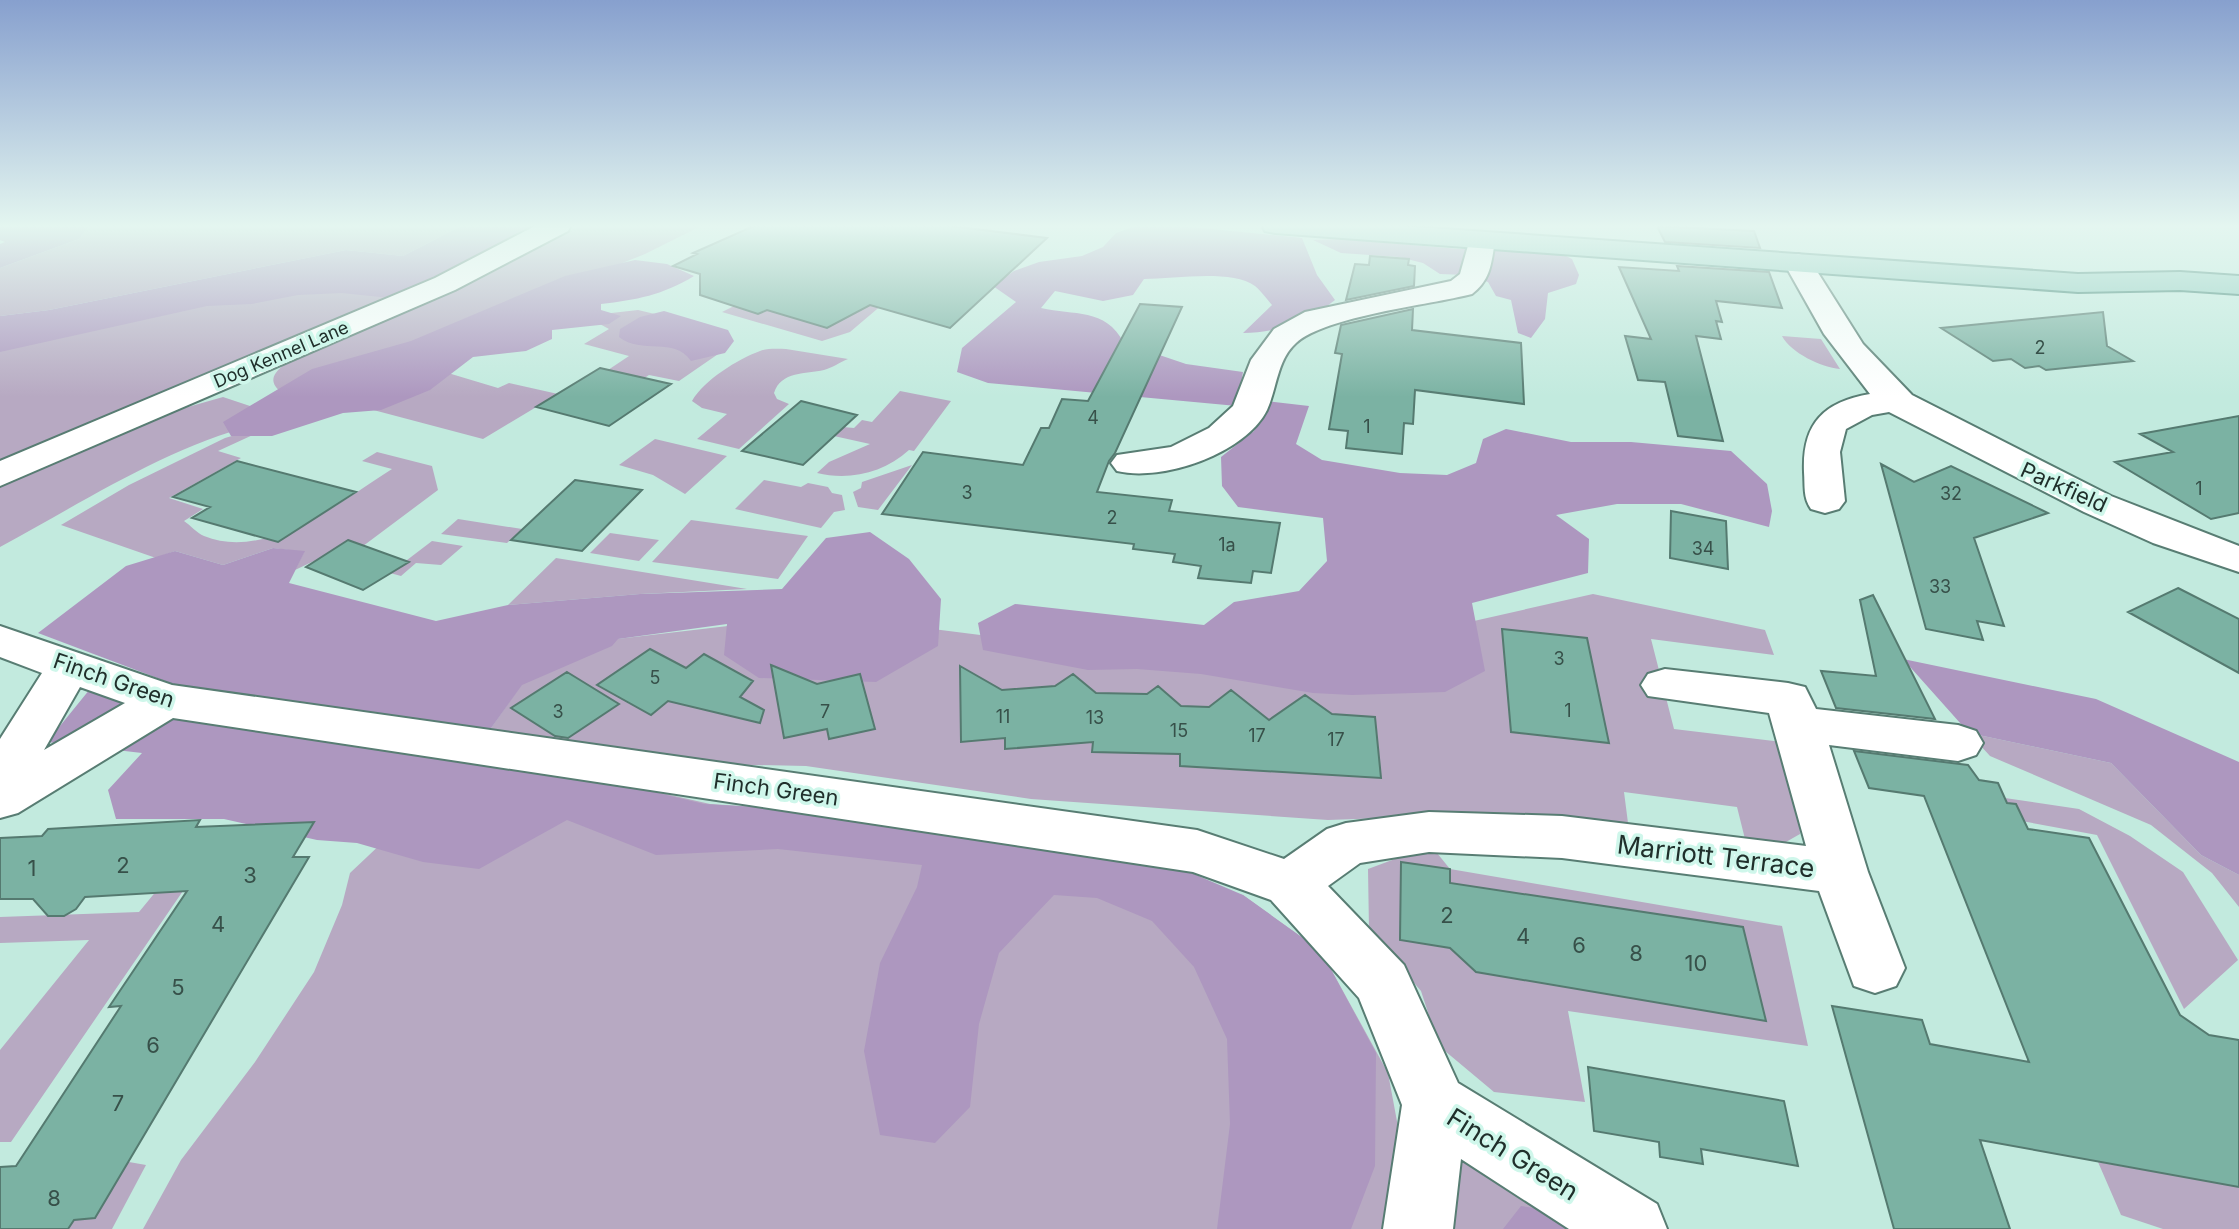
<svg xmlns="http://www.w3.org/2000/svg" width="2239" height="1229" viewBox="0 0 2239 1229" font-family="Inter,sans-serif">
<rect width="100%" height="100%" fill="#c2eade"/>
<!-- green -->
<path fill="#b7a9c2" d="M 90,225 L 463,225 L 403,256 L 346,250 L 49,310 L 0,316 L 0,268 L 79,239 Z
M 581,225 L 703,225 L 645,254 L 287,397 C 272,386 267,378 284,365 L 482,278 Z
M 962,237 L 850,332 L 822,341 L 722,312 L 734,306 L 758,314 L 767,310 L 827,328 L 861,310 Z
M 319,279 L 423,287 L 0,467 L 0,342 Z
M 638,310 L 722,330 L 724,350 L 679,381 L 649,375 L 637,383 L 602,374 L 629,356 L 584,344 L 609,329 L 585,316 Z
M 1782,336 L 1821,339 L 1840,369 C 1821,367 1791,353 1782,336 Z
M 786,349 L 848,359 C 840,362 832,368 824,370 C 806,374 781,371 774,393 L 777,399 L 789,404 L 739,449 L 697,439 L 727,414 L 702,408 L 692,401 C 704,380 738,359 760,351 C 768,348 778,349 786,349 Z
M 438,370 L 498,388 L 509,383 L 558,394 L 483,439 L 362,407 Z
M 900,391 L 951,401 L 914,451 L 909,450 C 884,473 849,481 817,473 L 829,462 L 870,444 L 834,436 L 843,427 L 854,428 L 862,420 L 872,422 Z
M 223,397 L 286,418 C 183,436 91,498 0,547 L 0,487 L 174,411 Z
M 283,421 L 218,451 L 241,458 L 169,498 L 203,509 L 184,521 C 190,525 197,533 204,536 C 267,562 343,500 392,469 L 362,461 L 377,452 L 432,466 L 438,490 L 335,567 L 314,561 L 295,570 L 304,552 L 273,548 L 223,565 L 175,551 L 156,558 L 61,525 L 129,485 L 225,438 Z
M 655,439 L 727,456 L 685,494 L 653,475 L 619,465 Z
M 912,465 L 878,510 L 858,507 L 853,492 L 861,488 L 862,482 Z
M 764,480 L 801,487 L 808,483 L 828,487 L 832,493 L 842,495 L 845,510 L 834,512 L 821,528 L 735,509 Z
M 458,519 L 522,529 L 507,543 L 441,534 Z
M 691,520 L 808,536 L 778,579 L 652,562 Z
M 610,533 L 659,540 L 639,561 L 590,553 Z
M 432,541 L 463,546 L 441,565 L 416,563 L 401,576 L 390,573 Z
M 556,558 L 747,589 L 640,594 L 508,605 Z
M 1593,594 L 1765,630 L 1774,655 L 1651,639 L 1674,729 L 1783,742 L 1798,801 L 1800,834 L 1777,847 L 1745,839 L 1737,807 L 1624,792 L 1628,823 L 1469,815 L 1328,820 L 1031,799 L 806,766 L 662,763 L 484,738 L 524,681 L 617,639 L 822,615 L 1257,670 Z
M 1969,733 L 2111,763 L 2201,855 L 2239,875 L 2239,907 L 2212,873 L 2151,825 L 1990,756 Z
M 574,773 L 710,804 L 854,813 L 1243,895 L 1321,951 L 1388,1073 L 1404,1159 L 1391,1229 L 143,1229 L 181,1160 L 255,1062 L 314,972 L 342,905 L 350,873 L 385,840 Z
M 2005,798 L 2079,809 L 2130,836 L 2183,872 L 2238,960 L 2184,1009 L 2097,835 L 2011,819 Z
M 1411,853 L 1437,853 L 1450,869 L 1782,926 L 1808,1046 L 1568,1011 L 1585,1102 L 1494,1092 L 1439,1046 L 1421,991 L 1369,930 L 1368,869 Z
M 176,867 L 198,869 L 11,1142 L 0,1142 L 0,1050 L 89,940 L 0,943 L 0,917 L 139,912 Z
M 1455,1156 L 1566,1229 L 1447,1229 Z
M 129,1162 L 146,1165 L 112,1229 L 0,1229 L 0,1167 Z
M 2098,1162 L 2239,1187 L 2239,1229 L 2163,1229 L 2121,1215 Z"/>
<!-- forest -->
<path fill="#ad97bf" d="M 0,225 L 90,225 L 79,239 L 0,268 L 0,244 L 5,242 L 0,240 Z
M 463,225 L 542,225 L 423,287 L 390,298 L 342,293 L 298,295 L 252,304 L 207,306 L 0,352 L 0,316 L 49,310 L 346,250 L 403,256 Z
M 1138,225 L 1171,225 L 1302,238 L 1317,275 L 1335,300 C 1309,321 1277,333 1243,333 L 1272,305 C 1267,299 1261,291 1255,286 C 1231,269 1174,279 1144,279 L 1133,295 L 1103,301 L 1055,291 L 1041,308 C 1074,316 1105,307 1124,343 L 1186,364 L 1243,372 L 1237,406 L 988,383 L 957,372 L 962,348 L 1016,302 L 993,286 L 1014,271 L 1039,262 L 1082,256 L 1103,247 L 1116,233 Z
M 1340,239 L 1460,249 L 1487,245 L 1554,250 L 1572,259 L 1579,275 L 1576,284 L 1548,293 L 1545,319 L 1531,338 L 1518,333 L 1511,300 L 1496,296 L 1488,282 L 1466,275 L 1440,274 L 1423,263 L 1399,257 L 1341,253 L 1313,240 Z
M 635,260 L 667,264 L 694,276 C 663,295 636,300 601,304 L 601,310 L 621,316 L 609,324 L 552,330 L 552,339 L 526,351 L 473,357 L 430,390 L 381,410 L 343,413 L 272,436 L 231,436 L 223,422 L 312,369 L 411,341 L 565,276 Z
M 664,311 L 728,330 L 734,341 L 725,353 L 691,361 C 674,336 642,355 619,337 L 620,329 L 640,317 Z
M 1266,401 L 1309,406 L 1296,444 L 1322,460 L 1400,473 L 1447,475 L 1476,463 L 1483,439 L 1506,429 L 1571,442 L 1631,442 L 1731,451 L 1767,484 L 1772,511 L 1769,527 L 1681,504 L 1617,504 L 1556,515 L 1589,539 L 1588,573 L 1472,603 L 1485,671 L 1445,692 L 1352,695 L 1313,693 L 1201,674 L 1137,669 L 1088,670 L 983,650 L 978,623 L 1015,604 L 1204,625 L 1234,602 L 1299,591 L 1327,561 L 1323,518 L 1238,507 L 1222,486 L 1221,457 L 1254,431 Z
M 870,532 L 909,559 L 941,599 L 938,646 L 876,682 L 759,678 L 724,655 L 727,624 L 618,639 L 612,646 L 522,685 L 484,738 L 181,687 L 38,633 L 126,566 L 175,551 L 223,565 L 273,548 L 305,551 L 289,583 L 436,621 L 508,605 L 640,594 L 782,589 L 826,538 Z
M 1903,659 L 2096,699 L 2239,762 L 2239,875 L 2201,855 L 2111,763 L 1969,733 Z
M 90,689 L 550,767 L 704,804 L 854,813 L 1154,857 L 1243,895 L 1321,951 L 1376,1053 L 1375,1166 L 1351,1229 L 1217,1229 L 1230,1124 L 1227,1039 L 1194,967 L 1152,921 L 1097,898 L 1054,895 L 999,953 L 979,1024 L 970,1107 L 935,1143 L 880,1135 L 864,1051 L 880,963 L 917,887 L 922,865 L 778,849 L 656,855 L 567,820 L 479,869 L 423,862 L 357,843 L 317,840 L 224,819 L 116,819 L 108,790 L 142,753 L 47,742 Z
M 1521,1206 L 1575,1214 L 1596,1229 L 1503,1229 Z"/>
<!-- building -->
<path fill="#7bb2a3" stroke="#557a70" stroke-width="2" d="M 756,225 L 943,225 L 1047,238 L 950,328 L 870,305 L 827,328 L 767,310 L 758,314 L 700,295 L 700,274 L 673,266 L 697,254 L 693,253 Z
M 1657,226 L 1754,231 L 1760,248 L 1665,242 Z
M 1370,256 L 1409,259 L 1408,265 L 1415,266 L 1414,286 L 1346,300 L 1355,264 L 1369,265 Z
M 1677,266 L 1769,272 L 1782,308 L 1716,301 L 1722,322 L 1716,321 L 1721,339 L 1696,336 L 1723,441 L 1678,436 L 1665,382 L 1638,380 L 1625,336 L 1651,339 L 1619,267 L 1679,271 Z
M 1140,304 L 1182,307 L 1115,453 L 1109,461 L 1097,492 L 1172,500 L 1169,511 L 1280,523 L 1271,573 L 1253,571 L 1251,583 L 1198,578 L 1201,566 L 1173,562 L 1175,554 L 1133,549 L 1134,544 L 882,514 L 923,452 L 1023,465 L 1041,428 L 1049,428 L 1062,399 L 1088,401 Z
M 1413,309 L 1412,330 L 1521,343 L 1524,404 L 1415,390 L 1413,424 L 1404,423 L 1402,454 L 1346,448 L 1348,431 L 1329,429 L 1342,354 L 1335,353 L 1341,325 Z
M 2103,312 L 2107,346 L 2133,361 L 2046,370 L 2039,366 L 2025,368 L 2011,359 L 1993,361 L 1941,328 Z
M 600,368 L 671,384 L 609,426 L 536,407 Z
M 801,401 L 857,415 L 803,465 L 742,451 Z
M 2239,416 L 2239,513 L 2211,519 L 2115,462 L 2173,452 L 2140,434 Z
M 237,461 L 356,492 L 278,542 L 192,518 L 210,507 L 173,497 Z
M 1881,464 L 1914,482 L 1951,466 L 2048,513 L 1974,538 L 2004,626 L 1977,621 L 1983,640 L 1926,629 Z
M 575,480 L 642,490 L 582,551 L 511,540 Z
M 1671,511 L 1726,521 L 1728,569 L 1670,558 Z
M 348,540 L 409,562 L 363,590 L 306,567 Z
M 2178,588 L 2239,619 L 2239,673 L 2128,612 Z
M 1873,595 L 1935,719 L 1836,708 L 1821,671 L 1876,676 L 1860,600 Z
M 1502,629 L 1587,638 L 1609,743 L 1511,732 Z
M 650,649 L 686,668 L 704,654 L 753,681 L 740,697 L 764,710 L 760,723 L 668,701 L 651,715 L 597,685 Z
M 771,665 L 817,684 L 860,674 L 875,729 L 829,739 L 827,729 L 784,738 Z
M 960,666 L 1002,690 L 1055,686 L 1073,674 L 1096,693 L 1147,694 L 1158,686 L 1181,706 L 1209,707 L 1231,690 L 1269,720 L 1305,695 L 1332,714 L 1375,717 L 1381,778 L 1180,766 L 1180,754 L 1092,752 L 1093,742 L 1005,749 L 1005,738 L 961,742 Z
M 567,672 L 619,704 L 568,738 L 555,736 L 511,708 Z
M 1854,751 L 1968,765 L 1979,780 L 1998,783 L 2007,803 L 2016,804 L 2028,829 L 2089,838 L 2180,1015 L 2209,1035 L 2239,1040 L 2239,1187 L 1980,1140 L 2010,1229 L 1894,1229 L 1832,1006 L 1922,1020 L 1930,1044 L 2029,1062 L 1924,796 L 1869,788 Z
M 200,820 L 196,827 L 314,822 L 293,857 L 309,857 L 95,1218 L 74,1220 L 68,1229 L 0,1229 L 0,1167 L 16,1166 L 121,1006 L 109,1007 L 187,891 L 85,897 L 76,909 L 64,916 L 48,916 L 33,899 L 0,899 L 0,838 L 42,836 L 48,829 Z
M 1401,862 L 1450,869 L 1450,883 L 1743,927 L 1766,1021 L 1476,972 L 1450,948 L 1400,940 Z
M 1588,1067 L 1784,1101 L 1798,1166 L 1701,1149 L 1703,1164 L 1660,1157 L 1659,1142 L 1594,1131 Z"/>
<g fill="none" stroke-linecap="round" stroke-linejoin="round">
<!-- street casing -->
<g stroke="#587d73" stroke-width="4">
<path id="street" d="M 537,225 L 571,225 L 568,231 L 455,290 L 0,486 L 0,461 L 435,278 Z
M 1481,233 L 1491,235 L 1495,241 C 1491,264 1491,279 1472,294 C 1429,305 1326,316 1296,343 C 1277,360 1277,388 1267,410 C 1245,454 1162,482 1117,471 L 1111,463 L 1117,455 L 1171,447 L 1209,428 L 1233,406 L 1251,360 L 1274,329 L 1305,312 L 1451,281 L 1460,274 L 1471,235 Z
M 1798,254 L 1808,257 L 1863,344 L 1912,395 L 2111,496 L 2239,546 L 2239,572 L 2153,543 L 2084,512 L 1889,412 L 1872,415 L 1846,429 L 1840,452 L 1845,501 L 1839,509 L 1825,513 L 1811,509 C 1803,498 1805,486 1804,472 C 1802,424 1823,402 1870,394 L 1824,334 L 1784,263 L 1788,257 Z
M 0,626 L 172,685 L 1197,830 L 1284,859 L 1327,829 L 1346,823 L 1429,812 L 1562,816 L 1806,846 L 1769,713 L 1648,696 L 1641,685 L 1648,674 L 1665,669 L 1788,683 L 1805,687 L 1816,709 L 1958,725 L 1976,731 L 1983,743 L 1976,755 L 1958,761 L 1829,745 L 1868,872 L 1905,968 L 1896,986 L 1875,993 L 1854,986 L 1819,891 L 1562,858 L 1429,852 L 1360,863 L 1328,886 L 1404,965 L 1458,1083 L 1657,1204 L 1667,1229 L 1569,1229 L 1461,1159 L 1453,1229 L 1383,1229 L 1402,1105 L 1359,998 L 1271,900 L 1193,872 L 173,718 L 18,813 L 0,818 L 0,739 L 42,673 L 0,657 ZM 80,687 L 125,703 L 44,750 Z"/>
</g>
<!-- primary casing -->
<g stroke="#388070" stroke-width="4">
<path id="primary" d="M 1262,225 L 1387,225 L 2078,274 L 2180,272 L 2239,276 L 2239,294 L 2180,290 L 2078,292 L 1275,233 L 1265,231 Z"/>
</g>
<!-- street -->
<use href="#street" fill="#fff" fill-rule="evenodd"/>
<!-- primary -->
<use href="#primary" fill="#8fcdbf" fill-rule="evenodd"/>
</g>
<!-- sky -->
<linearGradient id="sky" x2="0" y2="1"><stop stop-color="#87a0ce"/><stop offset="0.57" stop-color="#e4f6f0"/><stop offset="1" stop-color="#e4f6f0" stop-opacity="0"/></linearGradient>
<rect width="2239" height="397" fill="url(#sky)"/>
<g text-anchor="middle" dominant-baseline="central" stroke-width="7" stroke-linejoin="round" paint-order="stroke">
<!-- number labels -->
<g font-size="18" fill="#375049">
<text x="2040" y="347">2</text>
<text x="1093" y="417">4</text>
<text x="1367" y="426">1</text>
<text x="2199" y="488">1</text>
<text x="967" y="492">3</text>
<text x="1951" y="493">32</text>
<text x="1112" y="517">2</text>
<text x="1227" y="544">1a</text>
<text x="1703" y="548">34</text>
<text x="1940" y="586">33</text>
<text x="1559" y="658">3</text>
<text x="655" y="677">5</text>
<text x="1568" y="710">1</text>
<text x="558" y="711">3</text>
<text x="825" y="711">7</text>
<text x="1003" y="716">11</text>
<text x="1095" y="717">13</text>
<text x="1179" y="730">15</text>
<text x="1257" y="735">17</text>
<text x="1336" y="739">17</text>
</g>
<!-- far-street labels -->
<g font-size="18" fill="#202f2b" stroke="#cff7eb">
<text transform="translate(281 354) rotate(-23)">Dog Kennel Lane</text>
</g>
<!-- street labels -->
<g font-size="22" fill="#202f2b" stroke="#cff7eb">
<text transform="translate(2064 487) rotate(24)">Parkfield</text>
<text transform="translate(114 680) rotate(19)">Finch Green</text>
<text transform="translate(776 789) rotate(8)">Finch Green</text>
</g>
<!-- near-number labels -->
<g font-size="22" fill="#375049">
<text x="123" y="865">2</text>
<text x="32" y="868">1</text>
<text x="250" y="875">3</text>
<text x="1447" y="915">2</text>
<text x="218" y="924">4</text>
<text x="1523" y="936">4</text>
<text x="1579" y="945">6</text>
<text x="1636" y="953">8</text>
<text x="1696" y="963">10</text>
<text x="178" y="987">5</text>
<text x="153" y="1045">6</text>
<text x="118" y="1103">7</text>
<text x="54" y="1198">8</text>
</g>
<!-- near-street labels -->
<g font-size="26" fill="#202f2b" stroke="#cff7eb">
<text transform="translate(1716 856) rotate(7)">Marriott Terrace</text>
<text transform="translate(1513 1154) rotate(32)">Finch Green</text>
</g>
</g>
</svg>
